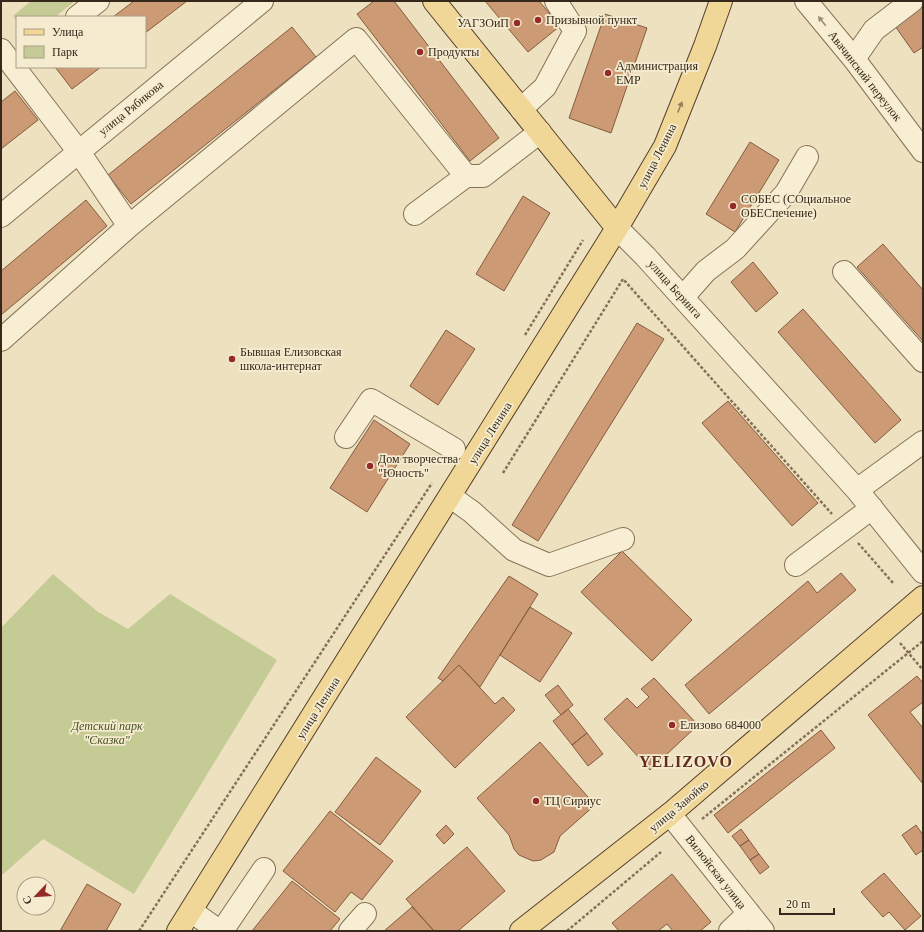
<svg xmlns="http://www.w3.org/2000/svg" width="924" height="932" viewBox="0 0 924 932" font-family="'Times New Roman',serif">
<rect width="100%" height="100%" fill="#ede1c0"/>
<!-- green -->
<path fill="#c4cb94" d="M 31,1 L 75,1 L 55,17 L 17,17 L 17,21 L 13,16 Z
M 53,574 L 98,612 L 128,629 L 170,594 L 277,660 L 134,894 L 43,839 L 1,876 L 1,628 Z"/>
<!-- building -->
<path fill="#cc9b76" stroke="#855c3e" d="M 134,1 L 187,1 L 145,33 L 145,17 L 113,17 Z
M 374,1 L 394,1 L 499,138 L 470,161 L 357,14 Z
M 485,1 L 539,1 L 560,26 L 528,52 Z
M 923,6 L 923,47 L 914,53 L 895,26 Z
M 605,14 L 647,28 L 611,133 L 569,118 Z
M 292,27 L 316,57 L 131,204 L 108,175 Z
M 55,67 L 101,67 L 72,89 Z
M 15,91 L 38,120 L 1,149 L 1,102 Z
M 750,142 L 779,160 L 735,232 L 706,214 Z
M 523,196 L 550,213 L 504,291 L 476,274 Z
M 86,200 L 107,226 L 1,315 L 1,271 Z
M 883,244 L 923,290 L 923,341 L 857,267 Z
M 753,262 L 778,293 L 756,312 L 731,282 Z
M 803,309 L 901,420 L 875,443 L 778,332 Z
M 637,323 L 664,339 L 538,541 L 512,525 Z
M 446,330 L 475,349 L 438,405 L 410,386 Z
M 728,401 L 818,503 L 792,526 L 702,423 Z
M 374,420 L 410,444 L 367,512 L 330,488 Z
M 622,551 L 692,620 L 652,661 L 581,592 Z
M 841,573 L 856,590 L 709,714 L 685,685 L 808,581 L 817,593 Z
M 509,576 L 538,594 L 480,687 L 459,665 L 443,681 L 438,678 Z
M 530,607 L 572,633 L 540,682 L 500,655 Z
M 459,665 L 495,704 L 503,697 L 515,710 L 455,768 L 406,717 Z
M 917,676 L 923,683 L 923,702 L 910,712 L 923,728 L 923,784 L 868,715 Z
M 654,678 L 698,725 L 650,770 L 604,719 L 627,698 L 637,708 L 649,697 L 641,689 Z
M 558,685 L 573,705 L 561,715 L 545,695 Z
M 568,709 L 587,733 L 572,745 L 553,721 Z
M 821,730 L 835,748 L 728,833 L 714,815 Z
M 587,733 L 603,754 L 588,766 L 572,745 Z
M 540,742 L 595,805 L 560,836 L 554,852 L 541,860 L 533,861 L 519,855 L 514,849 L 509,835 L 477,798 Z
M 376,757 L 421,791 L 380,845 L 335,812 Z
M 330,811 L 393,861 L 362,900 L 351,892 L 335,912 L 283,871 Z
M 446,825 L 454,834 L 444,844 L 436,835 Z
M 916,825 L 923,835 L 923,850 L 916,855 L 902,835 Z
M 741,829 L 749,840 L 740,846 L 732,836 Z
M 749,840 L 759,854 L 750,860 L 740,846 Z
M 467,847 L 505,891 L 458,931 L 434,931 L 406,899 Z
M 759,854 L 769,867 L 760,874 L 750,860 Z
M 884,873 L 921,916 L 905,930 L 889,912 L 883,917 L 861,892 Z
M 672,874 L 711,922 L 700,931 L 673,931 L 667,924 L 658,931 L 619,931 L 612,923 Z
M 292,881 L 340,919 L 330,931 L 252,931 Z
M 87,884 L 121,904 L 106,931 L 60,931 Z
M 412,907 L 434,931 L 384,931 Z"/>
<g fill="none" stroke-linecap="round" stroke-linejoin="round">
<!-- minor casing -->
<g stroke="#867158" stroke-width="24">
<path id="minor" d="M 806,1 L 854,59 L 923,151
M 77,17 L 98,1
M 1,50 L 79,152 L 129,226
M 854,59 L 874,30 L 912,1
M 521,109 L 545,87 L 575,31 L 556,1
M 415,214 L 466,176 L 483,176 L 540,132
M 1,216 L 262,1
M 617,228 L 645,256 L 857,490 L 923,572
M 844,272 L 923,361
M 683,297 L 706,271 L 735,249 L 786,193 L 807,157
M 1,340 L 129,226 L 356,39 L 466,176
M 346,437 L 371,400 L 454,449
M 857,490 L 923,442
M 451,497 L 472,512 L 514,550 L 549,565 L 623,539
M 796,565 L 872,508
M 670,814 L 763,931
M 191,911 L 219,931
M 222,931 L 264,869
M 350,931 L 365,914
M 730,931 L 749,913"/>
</g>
<!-- major casing -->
<g stroke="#54402d" stroke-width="24">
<path id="major" d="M 434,1 L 617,228
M 178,931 L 617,228 L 665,146 L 705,46 L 721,1
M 521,931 L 670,814 L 923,597"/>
</g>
<!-- path -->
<path stroke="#867158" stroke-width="2.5" stroke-dasharray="3 2" stroke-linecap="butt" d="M 525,335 L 583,240
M 503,473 L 623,279 L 832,514
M 858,543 L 894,584
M 900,643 L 923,670
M 702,819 L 923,641
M 139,931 L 432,483
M 567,931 L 661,852"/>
<!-- minor -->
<use href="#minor" stroke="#f8eed3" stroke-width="22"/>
<!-- major -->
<use href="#major" stroke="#f1d797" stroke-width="22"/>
</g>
<!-- one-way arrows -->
<defs><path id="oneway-solid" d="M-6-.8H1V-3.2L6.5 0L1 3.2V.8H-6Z"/></defs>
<use fill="#978c78" href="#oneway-solid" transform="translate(822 21) rotate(-129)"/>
<use fill="#94805a" href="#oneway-solid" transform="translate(680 107) rotate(-68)"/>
<!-- markers -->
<g fill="#952a28" stroke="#f5ebcf" stroke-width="1.5">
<circle cx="538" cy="20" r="4"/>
<circle cx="517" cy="23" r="4"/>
<circle cx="420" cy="52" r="4"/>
<circle cx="608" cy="73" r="4"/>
<circle cx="733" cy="206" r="4"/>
<circle cx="232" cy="359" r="4"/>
<circle cx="370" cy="466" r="4"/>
<circle cx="672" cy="725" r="4"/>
<circle cx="536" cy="801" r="4"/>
</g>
<g text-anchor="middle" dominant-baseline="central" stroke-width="3.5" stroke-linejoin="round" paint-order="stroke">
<!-- poi labels -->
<g font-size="12" fill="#36291c" stroke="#f5ebcf" text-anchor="start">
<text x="546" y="20">Призывной пункт</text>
<text x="509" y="23" text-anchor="end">УАГЗОиП</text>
<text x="428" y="52">Продукты</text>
<text x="616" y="66">Администрация<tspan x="616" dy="14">ЕМР</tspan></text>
<text x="741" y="199">СОБЕС (СОциальное<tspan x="741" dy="14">ОБЕСпечение)</tspan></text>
<text x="240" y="352">Бывшая Елизовская<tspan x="240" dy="14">школа-интернат</tspan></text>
<text x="378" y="459">Дом творчества<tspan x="378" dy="14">"Юность"</tspan></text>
<text x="680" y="725">Елизово 684000</text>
<text x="544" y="801">ТЦ Сириус</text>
</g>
<!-- street labels -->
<g font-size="12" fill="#36291c" stroke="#f5ebcf">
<text transform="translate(865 76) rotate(52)">Авачинский переулок</text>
<text transform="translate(131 108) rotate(-39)">улица Рябикова</text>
<text transform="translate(657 156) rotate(-63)">улица Ленина</text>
<text transform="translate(675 289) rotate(48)">улица Беринга</text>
<text transform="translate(490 433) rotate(-58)">улица Ленина</text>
<text transform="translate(318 708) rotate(-58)">улица Ленина</text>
<text transform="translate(679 806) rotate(-40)">улица Завойко</text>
<text transform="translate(716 872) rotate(52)">Вилюйская улица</text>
</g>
<!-- park labels -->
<g font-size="12" font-style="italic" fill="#455223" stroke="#f5ebcf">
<text x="107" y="726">Детский парк<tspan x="107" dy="14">"Сказка"</tspan></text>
</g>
<!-- district labels -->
<g font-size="16" font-weight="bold" letter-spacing="1" fill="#622c1c" stroke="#f5ebcf">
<text x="686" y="761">YELIZOVO</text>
</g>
</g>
<!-- border -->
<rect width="924" height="932" fill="none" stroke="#36291c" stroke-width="4"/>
<!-- legend -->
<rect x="16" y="16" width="130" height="52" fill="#f5ebcf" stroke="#a99d87"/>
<rect x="24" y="29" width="20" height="6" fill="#f1d797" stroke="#a99d87"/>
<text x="52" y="36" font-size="12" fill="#36291c">Улица</text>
<rect x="24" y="46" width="20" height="12" fill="#c4cb94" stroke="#a99d87"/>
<text x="52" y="56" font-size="12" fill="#36291c">Парк</text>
<!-- north arrow -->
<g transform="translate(36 896) rotate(245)"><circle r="19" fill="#f5ebcf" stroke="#a99d87"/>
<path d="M0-3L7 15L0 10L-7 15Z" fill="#952a28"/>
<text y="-6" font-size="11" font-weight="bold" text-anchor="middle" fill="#36291c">С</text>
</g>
<!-- scale -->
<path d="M780 908v6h54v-6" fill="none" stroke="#36291c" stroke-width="2"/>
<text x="786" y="908" font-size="12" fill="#36291c" stroke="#f5ebcf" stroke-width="3" paint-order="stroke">20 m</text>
</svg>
